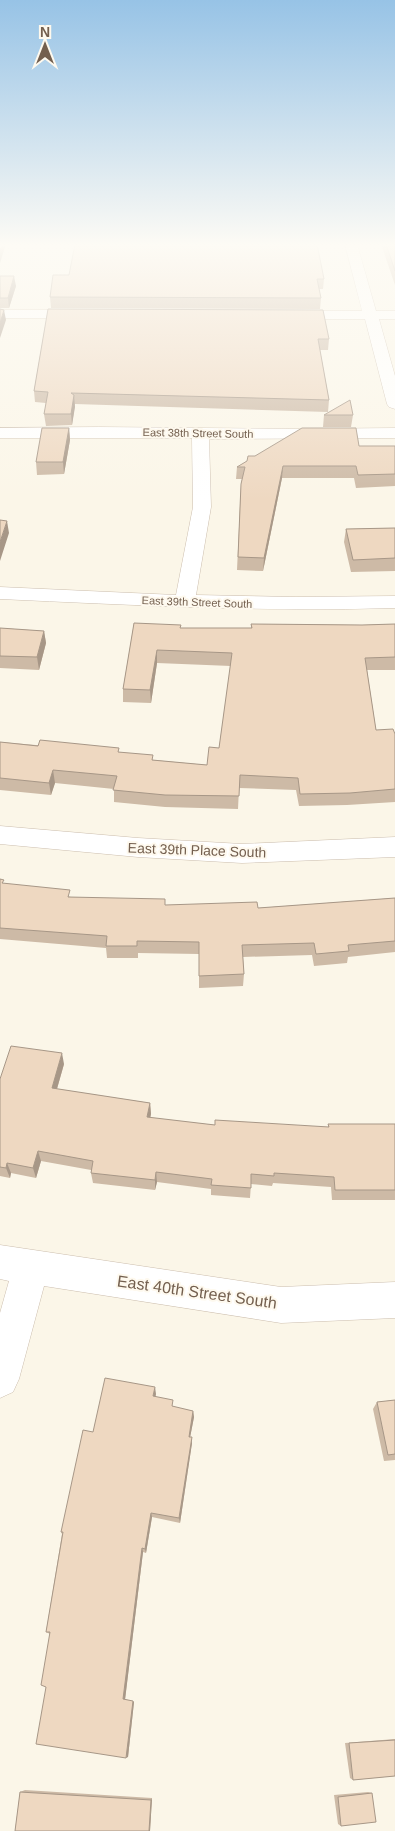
<svg xmlns="http://www.w3.org/2000/svg" width="395" height="1831" viewBox="0 0 395 1831" font-family="Arial,sans-serif">
<rect width="100%" height="100%" fill="#fbf6e8"/>
<g fill="none" stroke-linecap="round" stroke-linejoin="round">
<!-- minor casing -->
<g stroke="#ccbeae" stroke-width="1">
<path id="minor" d="M 345,244 L 357,244 L 376,311 L 395,311 L 395,319 L 379,319 L 395,376 L 395,409 L 389,407 L 387,404 L 365,319 L 286,319 L 281,318 L 279,315 L 281,312 L 286,311 L 362,311 Z
M 0,310 L 83,310 L 88,311 L 90,314 L 88,317 L 83,318 L 0,318 Z
M 99,427 L 296,429 L 395,428 L 395,438 L 209,439 L 211,507 L 196,595 L 296,597 L 395,596 L 395,608 C 263,612 132,605 0,599 L 0,587 L 176,595 L 193,507 L 192,438 L 0,438 L 0,428 Z
M 0,826 L 138,838 L 242,844 L 395,837 L 395,857 L 242,863 L 138,857 L 0,844 Z
M 0,1245 L 281,1287 L 395,1282 L 395,1318 L 281,1323 L 44,1286 L 19,1379 L 13,1392 L 0,1398 L 0,1313 L 9,1281 L 0,1279 Z"/>
</g>
<!-- minor -->
<use href="#minor" fill="#fff" fill-rule="evenodd"/>
</g>
<!-- wall -->
<path fill="#cdbaa6" d="M 381,244 L 395,244 L 395,285 Z
M 69,275 L 324,279 L 323,289 L 319,289 L 321,298 L 320,309 L 51,308 L 50,297 Z
M 0,276 L 16,286 L 9,308 L 0,308 Z
M 48,309 L 329,339 L 328,350 L 320,350 L 329,400 L 328,412 L 75,404 L 72,425 L 46,426 L 44,414 L 46,403 L 35,402 L 34,391 Z
M 324,415 L 353,415 L 351,427 L 323,427 Z
M 69,428 L 70,440 L 64,474 L 37,475 L 36,462 Z
M 359,446 L 395,446 L 395,486 L 356,488 L 354,478 L 282,478 L 263,571 L 237,570 L 241,484 L 242,479 L 236,479 L 237,467 L 255,456 Z
M 395,528 L 395,571 L 351,572 L 344,542 L 346,529 Z
M 134,623 L 181,628 L 251,628 L 251,624 L 362,625 L 395,624 L 395,670 L 367,670 L 376,730 L 395,734 L 395,802 L 347,805 L 299,806 L 296,790 L 239,788 L 238,809 L 165,807 L 114,802 L 114,789 L 55,783 L 51,795 L 0,790 L 0,742 L 119,752 L 154,760 L 207,765 L 219,748 L 231,666 L 157,663 L 151,703 L 123,702 L 123,689 Z
M 0,628 L 44,631 L 46,643 L 39,670 L 0,668 Z
M 0,879 L 4,884 L 71,897 L 165,905 L 258,908 L 395,898 L 395,952 L 348,957 L 347,963 L 314,966 L 312,955 L 243,957 L 244,974 L 243,986 L 199,988 L 199,954 L 138,953 L 138,958 L 107,958 L 106,948 L 0,939 Z
M 64,1064 L 57,1089 L 150,1103 L 151,1114 L 150,1118 L 215,1125 L 328,1127 L 328,1124 L 395,1124 L 395,1200 L 332,1200 L 331,1187 L 273,1183 L 272,1186 L 251,1184 L 250,1198 L 211,1195 L 211,1189 L 157,1182 L 155,1190 L 93,1183 L 91,1173 L 91,1170 L 41,1161 L 36,1178 L 11,1173 L 10,1178 L 0,1176 L 0,1079 Z
M 156,1394 L 155,1397 L 173,1407 L 193,1411 L 194,1417 L 190,1437 L 192,1443 L 180,1523 L 152,1517 L 146,1553 L 143,1552 L 125,1699 L 134,1702 L 128,1757 L 46,1687 L 50,1634 L 46,1632 L 62,1534 L 61,1532 L 93,1432 Z
M 395,1400 L 395,1460 L 384,1461 L 373,1409 L 377,1402 Z
M 395,1739 L 395,1776 L 353,1780 L 350,1778 L 345,1743 Z
M 25,1790 L 152,1798 L 150,1831 L 15,1831 L 20,1792 Z
M 368,1792 L 372,1793 L 341,1826 L 338,1824 L 334,1795 Z"/>
<!-- shaded-wall -->
<path fill="#a79787" d="M 2,244 L 6,244 L 0,263 L 0,249 Z
M 14,276 L 16,286 L 9,308 L 8,298 Z
M 4,310 L 6,320 L 0,338 L 0,323 Z
M 74,395 L 75,407 L 72,425 L 71,414 Z
M 69,428 L 70,440 L 64,474 L 63,462 Z
M 283,466 L 282,478 L 263,571 L 264,558 Z
M 7,521 L 9,533 L 0,561 L 0,542 Z
M 44,631 L 46,643 L 39,670 L 37,657 Z
M 157,650 L 157,663 L 151,703 L 150,690 Z
M 53,770 L 55,783 L 51,795 L 49,783 Z
M 62,1053 L 64,1064 L 54,1099 L 52,1088 Z
M 150,1103 L 151,1114 L 148,1128 L 147,1117 Z
M 38,1151 L 41,1161 L 36,1178 L 33,1168 Z
M 7,1163 L 11,1173 L 10,1178 L 6,1168 Z
M 156,1172 L 157,1182 L 155,1190 L 155,1180 Z
M 155,1387 L 156,1394 L 154,1403 L 153,1396 Z
M 193,1411 L 194,1417 L 189,1443 L 189,1437 Z
M 192,1437 L 192,1443 L 180,1523 L 179,1518 Z
M 151,1513 L 152,1517 L 146,1553 L 145,1549 Z
M 142,1548 L 143,1552 L 125,1700 L 123,1699 Z
M 133,1701 L 134,1702 L 128,1757 L 126,1758 Z
M 152,1798 L 150,1831 L 149,1831 L 151,1800 Z"/>
<!-- building -->
<path fill="#eed8c1" stroke="#a79787" d="M 75,244 L 317,244 L 324,279 L 317,279 L 321,298 L 50,297 L 53,275 L 69,275 Z
M 386,244 L 395,244 L 395,271 Z
M 0,276 L 14,276 L 8,298 L 0,298 Z
M 0,309 L 4,310 L 0,323 Z
M 48,309 L 323,310 L 329,339 L 318,339 L 329,400 L 71,393 L 74,395 L 71,414 L 44,414 L 48,392 L 34,391 Z
M 350,400 L 353,415 L 324,415 Z
M 42,428 L 69,428 L 63,462 L 36,462 Z
M 302,428 L 356,428 L 359,446 L 395,446 L 395,474 L 358,475 L 356,466 L 283,466 L 264,558 L 238,557 L 241,484 L 245,467 L 237,467 L 247,461 L 248,456 L 255,456 Z
M 0,520 L 7,521 L 0,542 Z
M 395,528 L 395,558 L 353,560 L 346,529 Z
M 134,623 L 181,625 L 180,628 L 252,628 L 251,624 L 362,625 L 395,624 L 395,657 L 365,658 L 376,730 L 393,729 L 395,734 L 395,789 L 350,793 L 300,794 L 298,778 L 240,775 L 239,796 L 165,795 L 113,790 L 117,776 L 53,770 L 49,783 L 0,778 L 0,742 L 38,746 L 40,740 L 119,748 L 118,752 L 153,755 L 152,760 L 207,765 L 209,747 L 219,748 L 232,653 L 157,650 L 150,690 L 123,689 Z
M 0,628 L 44,631 L 37,657 L 0,656 Z
M 0,879 L 4,880 L 2,883 L 70,890 L 68,897 L 165,899 L 165,905 L 257,902 L 258,908 L 395,898 L 395,941 L 348,945 L 349,951 L 316,954 L 314,943 L 242,945 L 244,974 L 199,976 L 199,942 L 137,941 L 137,946 L 106,946 L 107,936 L 0,928 Z
M 11,1046 L 62,1053 L 52,1088 L 150,1103 L 147,1117 L 215,1125 L 215,1120 L 329,1127 L 328,1124 L 395,1124 L 395,1190 L 335,1190 L 334,1177 L 274,1173 L 274,1176 L 251,1174 L 251,1188 L 211,1185 L 212,1179 L 156,1172 L 155,1180 L 91,1173 L 93,1161 L 38,1151 L 33,1168 L 7,1163 L 6,1168 L 0,1167 L 0,1079 Z
M 105,1378 L 155,1387 L 153,1396 L 173,1400 L 172,1406 L 193,1411 L 189,1437 L 192,1437 L 179,1518 L 151,1513 L 145,1549 L 142,1548 L 123,1699 L 133,1701 L 126,1758 L 36,1744 L 46,1687 L 41,1685 L 50,1632 L 46,1632 L 63,1532 L 61,1532 L 83,1430 L 93,1432 Z
M 395,1400 L 395,1454 L 388,1455 L 377,1402 Z
M 395,1740 L 395,1776 L 353,1780 L 349,1743 Z
M 20,1792 L 151,1800 L 149,1831 L 15,1831 Z
M 372,1793 L 376,1822 L 341,1826 L 338,1797 Z"/>
<!-- sky -->
<linearGradient id="sky" x2="0" y2="1"><stop stop-color="#97c3e6"/><stop offset="0.49" stop-color="#fdfbf5"/><stop offset="1" stop-color="#fdfbf5" stop-opacity="0"/></linearGradient>
<rect width="395" height="500" fill="url(#sky)"/>
<g text-anchor="middle" dominant-baseline="central" stroke-width="4" stroke-linejoin="round" paint-order="stroke">
<!-- far-street labels -->
<g font-size="11" fill="#735f4e" stroke="#fef9ee">
<text transform="translate(198 433) rotate(1)">East 38th Street South</text>
<text transform="translate(197 602) rotate(2)">East 39th Street South</text>
</g>
<!-- street labels -->
<g font-size="14" fill="#735f4e" stroke="#fef9ee">
<text transform="translate(197 850) rotate(2)">East 39th Place South</text>
</g>
<!-- near-street labels -->
<g font-size="16" fill="#735f4e" stroke="#fef9ee">
<text transform="translate(197 1292) rotate(8)">East 40th Street South</text>
</g>
</g>
<!-- north arrow -->
<g transform="translate(45 45)" stroke="#fef9ee" stroke-width="4" paint-order="stroke">
<path d="M0-4L9 19L0 12L-9 19Z" fill="#735f4e"/>
<text y="-8" font-size="14" font-weight="bold" text-anchor="middle" fill="#735f4e">N</text>
</g>
</svg>
